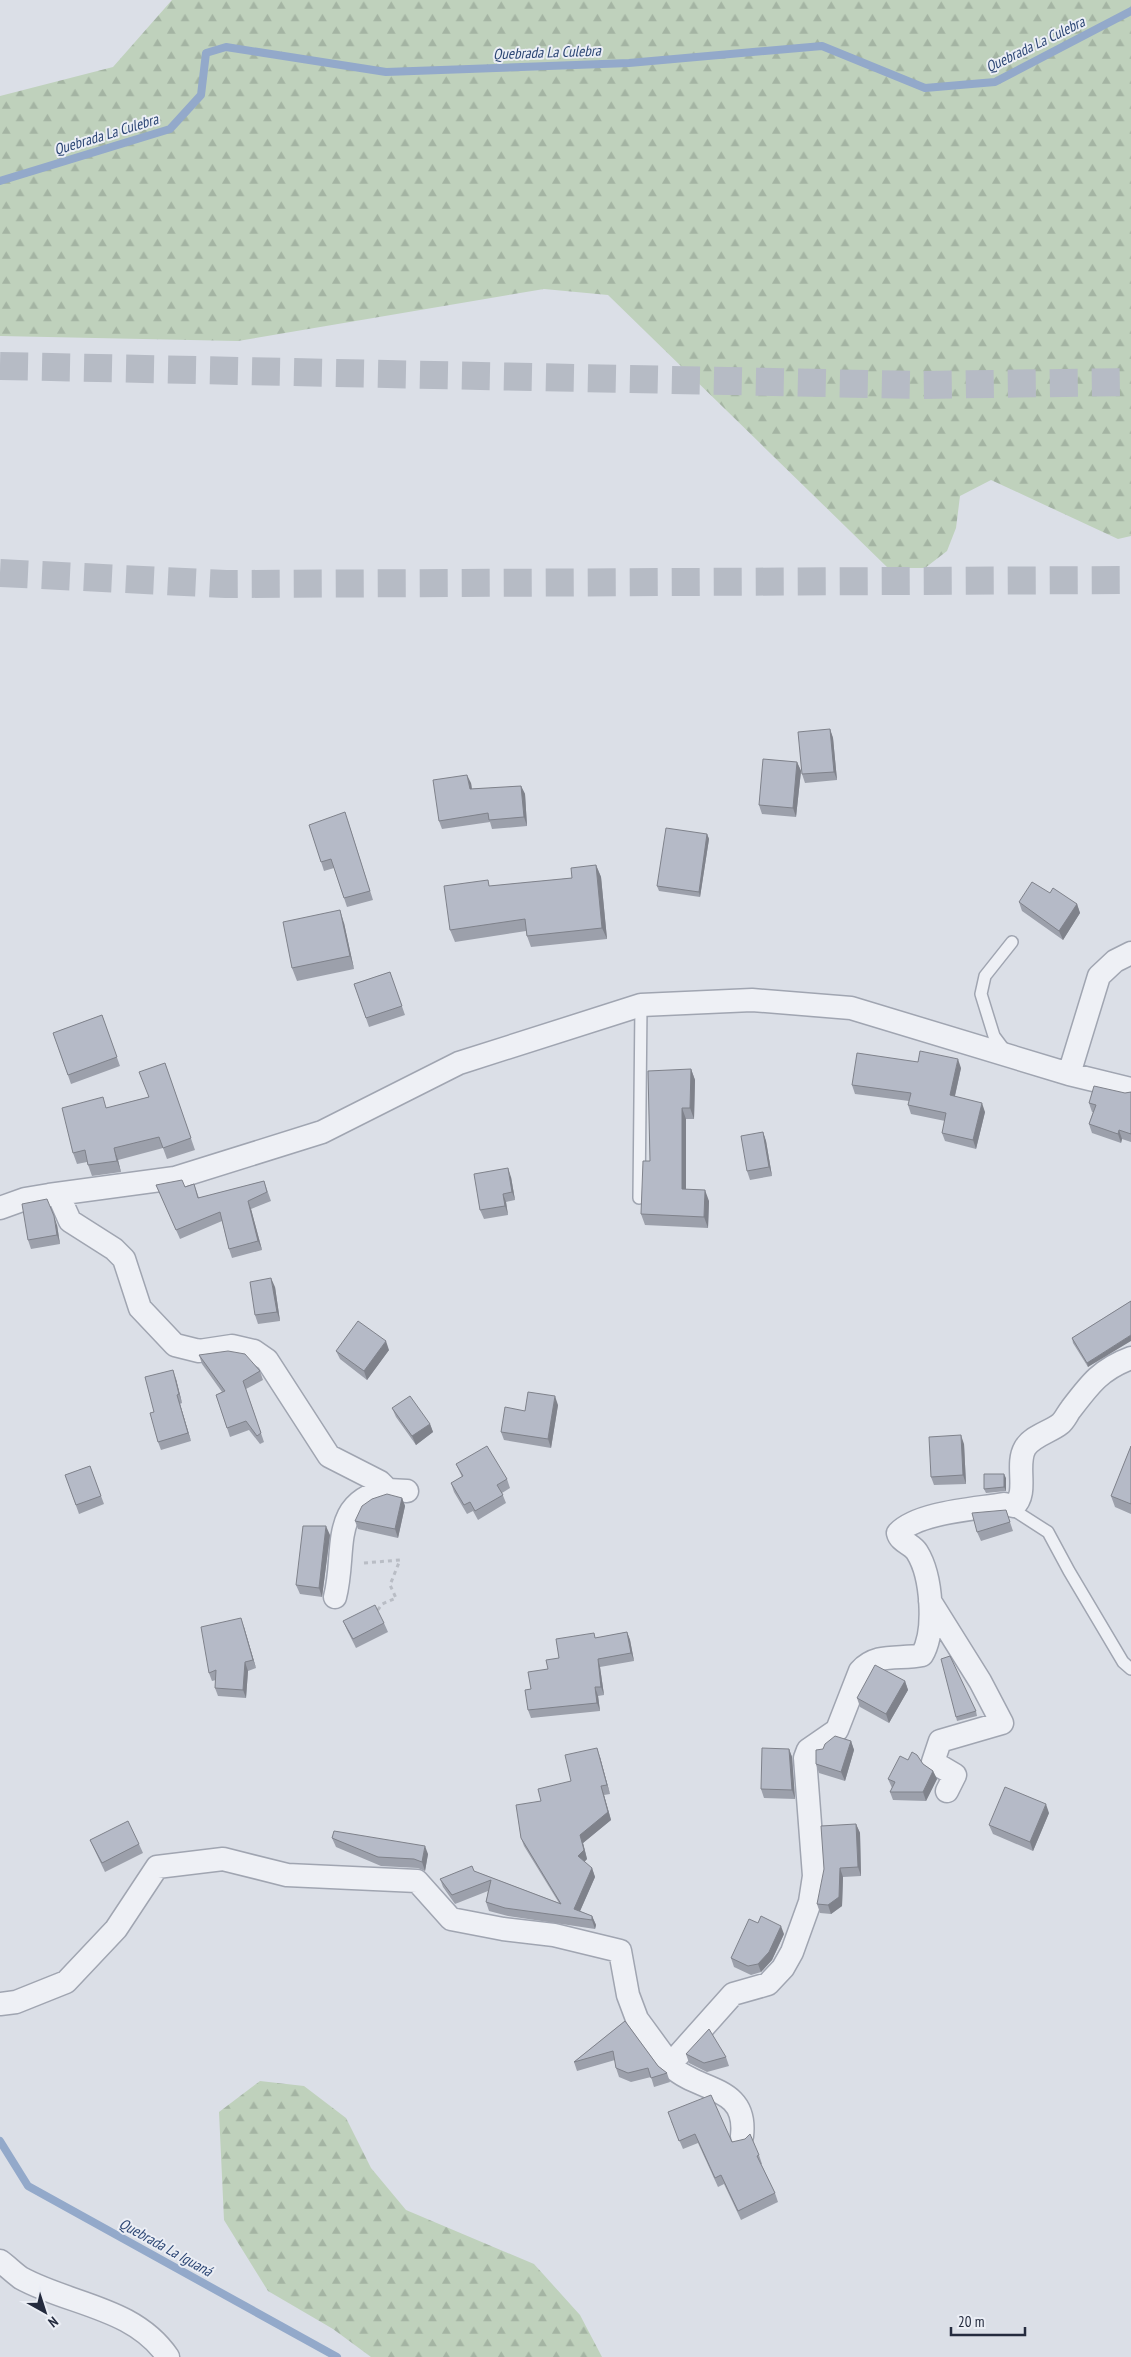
<svg xmlns="http://www.w3.org/2000/svg" width="1131" height="2357" viewBox="0 0 1131 2357" font-family="'PT Sans Narrow',sans-serif">
<defs>
<pattern id="forest-firs" width="22" height="20" patternUnits="userSpaceOnUse" patternTransform="scale(1.25)"><rect width="22" height="20" fill="#bfd1bc"/><path d="M5 1l3.5 6h-7zM16 11l3.5 6h-7z" fill="#a4b4a3"/></pattern>
</defs>
<rect width="100%" height="100%" fill="#dbdfe7"/>
<!-- forest -->
<path fill="url(#forest-firs)" d="M 172,0 L 1131,0 L 1131,536 L 1118,539 L 991,480 L 960,496 L 956,528 L 947,551 L 925,568 L 888,568 L 608,295 L 544,289 L 238,341 L 0,336 L 0,96 L 113,67 Z
M 260,2081 L 304,2086 L 346,2118 L 371,2168 L 406,2210 L 534,2264 L 580,2315 L 602,2357 L 371,2357 L 333,2329 L 268,2291 L 224,2220 L 219,2112 Z"/>
<g fill="none" stroke-linecap="round" stroke-linejoin="round">
<!-- stream -->
<path stroke="#93a9ca" stroke-width="8" d="M 0,181 L 170,129 L 201,95 L 206,53 L 226,47 L 386,72 L 629,63 L 822,46 L 925,88 L 995,82 L 1131,11
M 0,2141 L 28,2186 L 337,2357"/>
<!-- highway-tunnel -->
<path stroke="#b6bbc5" stroke-width="28" stroke-dasharray="28 14" stroke-linecap="butt" d="M 0,366 L 918,385 L 1131,382
M 0,573 L 226,584 L 1131,580"/>
<!-- lane casing -->
<g stroke="#a0a5b1" stroke-width="14">
<path id="lane" d="M 1006,1052 L 994,1036 L 981,994 L 985,976 L 1012,942
M 639,1198 L 641,1005
M 1009,1507 L 1048,1532 L 1069,1571 L 1123,1662 L 1131,1669"/>
</g>
<!-- street casing -->
<g stroke="#a0a5b1" stroke-width="25">
<path id="street" d="M 1069,1074 L 1131,1089
M 58,1194 L 70,1221 L 114,1249 L 124,1259 L 140,1308 L 175,1345 L 199,1351 L 232,1346 L 254,1351 L 267,1360 L 329,1456 L 380,1482 L 388,1490 L 407,1491
M 0,1208 L 25,1199 L 49,1195 L 175,1178 L 322,1132 L 459,1063 L 641,1005 L 752,1000 L 851,1008 L 1069,1074 L 1099,976 L 1115,961 L 1131,953
M 335,1597 C 347,1552 328,1501 388,1490
M 930,1601 L 980,1681 L 1002,1723 L 940,1741 L 933,1762 L 955,1775 L 947,1791
M 0,2004 L 16,2002 L 66,1982 L 116,1929 L 157,1867 L 223,1859 L 287,1875 L 417,1881 L 451,1919 L 503,1929 L 554,1935 L 620,1951 L 628,1995 L 637,2019 L 672,2067
M 742,2136 C 748,2085 699,2092 672,2067 L 675,2059 L 733,1994 L 768,1984 L 783,1968 L 792,1952 L 810,1902 L 814,1876 L 805,1758 L 808,1750 L 837,1730 L 860,1671 C 877,1652 900,1660 922,1655 C 936,1631 932,1576 917,1552 C 912,1544 900,1542 898,1533 C 918,1512 976,1509 1004,1504 L 1014,1506 C 1029,1493 1015,1465 1025,1448 C 1032,1436 1050,1432 1060,1424 C 1065,1420 1067,1414 1071,1409 C 1090,1384 1101,1369 1131,1358
M 0,2261 C 7,2266 14,2273 21,2278 C 70,2305 134,2307 168,2357"/>
</g>
<!-- path -->
<path stroke="#b9bdc5" stroke-width="3" stroke-dasharray="4 4" stroke-linecap="butt" d="M 364,1563 L 400,1560 L 390,1585 L 396,1598 L 382,1604 L 377,1611"/>
<!-- lane -->
<use href="#lane" stroke="#eef0f5" stroke-width="11"/>
<!-- street -->
<use href="#street" stroke="#eef0f5" stroke-width="22"/>
</g>
<!-- wall -->
<path fill="#9ca0ab" d="M 830,729 L 833,738 L 837,780 L 805,783 L 802,774 Z
M 797,762 L 801,771 L 796,817 L 762,814 L 759,805 Z
M 471,783 L 472,789 L 521,786 L 525,794 L 527,826 L 492,829 L 490,822 L 442,829 L 439,821 Z
M 348,821 L 373,900 L 347,907 L 334,868 L 324,871 L 309,825 Z
M 707,834 L 709,839 L 700,897 L 659,891 L 657,886 Z
M 596,865 L 601,877 L 607,939 L 531,947 L 527,936 L 526,931 L 455,942 L 450,930 L 491,886 L 572,878 Z
M 1050,893 L 1077,904 L 1080,913 L 1063,940 L 1022,911 L 1019,902 Z
M 344,923 L 354,969 L 297,981 L 292,968 Z
M 390,972 L 405,1015 L 369,1027 L 354,984 Z
M 102,1015 L 120,1066 L 71,1084 L 53,1033 Z
M 165,1063 L 195,1150 L 167,1159 L 163,1148 L 118,1160 L 121,1172 L 92,1176 L 87,1162 L 77,1164 L 73,1153 L 107,1108 L 148,1097 Z
M 961,1068 L 955,1096 L 985,1112 L 976,1149 L 945,1141 L 942,1133 L 945,1121 L 911,1114 L 908,1105 L 909,1101 L 855,1094 L 852,1085 Z
M 691,1069 L 695,1080 L 694,1119 L 686,1119 L 686,1189 L 709,1201 L 708,1228 L 645,1225 L 641,1214 L 650,1161 Z
M 1131,1092 L 1131,1142 L 1122,1139 L 1121,1143 L 1092,1133 L 1089,1124 L 1093,1112 L 1092,1112 L 1089,1103 L 1125,1093 Z
M 763,1132 L 766,1141 L 772,1176 L 750,1180 L 747,1171 Z
M 511,1177 L 515,1200 L 506,1202 L 508,1215 L 484,1219 L 480,1210 Z
M 264,1181 L 271,1201 L 251,1209 L 262,1250 L 232,1258 L 229,1249 L 222,1221 L 180,1239 L 156,1185 L 185,1187 L 194,1184 L 199,1198 Z
M 57,1225 L 60,1244 L 31,1249 L 28,1240 Z
M 275,1287 L 280,1321 L 258,1324 L 255,1315 Z
M 1131,1301 L 1088,1367 L 1073,1343 L 1072,1338 Z
M 389,1350 L 367,1380 L 340,1359 L 336,1351 Z
M 199,1355 L 260,1371 L 263,1380 L 246,1389 L 264,1442 L 260,1444 L 249,1430 L 230,1437 L 216,1395 L 222,1392 L 202,1364 Z
M 176,1379 L 182,1403 L 180,1404 L 191,1441 L 161,1450 L 158,1442 L 154,1412 Z
M 558,1405 L 551,1448 L 504,1440 L 501,1432 L 525,1411 Z
M 392,1408 L 430,1424 L 433,1432 L 416,1445 L 396,1417 Z
M 964,1444 L 966,1484 L 934,1485 L 931,1477 Z
M 1131,1446 L 1131,1514 L 1115,1507 L 1111,1496 Z
M 456,1464 L 507,1479 L 510,1488 L 502,1493 L 506,1503 L 478,1520 L 473,1511 L 467,1514 L 454,1492 L 451,1483 L 462,1477 Z
M 90,1466 L 104,1504 L 79,1514 L 65,1475 Z
M 1006,1478 L 1006,1491 L 986,1493 L 984,1489 Z
M 402,1498 L 405,1506 L 398,1538 L 358,1529 L 355,1521 Z
M 1006,1510 L 1013,1531 L 981,1541 L 977,1532 Z
M 330,1535 L 322,1597 L 300,1594 L 296,1585 Z
M 343,1621 L 384,1623 L 388,1632 L 356,1648 L 347,1630 Z
M 244,1627 L 256,1668 L 248,1671 L 246,1698 L 218,1696 L 215,1688 L 216,1680 L 212,1681 L 209,1673 Z
M 627,1632 L 630,1640 L 634,1661 L 600,1667 L 604,1695 L 598,1696 L 600,1711 L 531,1718 L 528,1710 L 531,1689 L 548,1669 L 559,1658 L 596,1638 Z
M 905,1681 L 908,1690 L 889,1723 L 860,1707 L 857,1698 Z
M 976,1711 L 977,1716 L 957,1721 L 956,1717 Z
M 851,1741 L 854,1750 L 845,1781 L 819,1773 L 816,1764 L 823,1749 Z
M 789,1749 L 792,1757 L 795,1799 L 764,1798 L 761,1789 Z
M 600,1757 L 610,1794 L 604,1795 L 611,1820 L 583,1843 L 587,1859 L 584,1862 L 592,1868 L 595,1877 L 580,1911 L 592,1916 L 596,1925 L 595,1929 L 508,1916 L 489,1911 L 486,1902 L 488,1891 L 455,1904 L 443,1887 L 440,1879 L 474,1871 L 559,1903 L 524,1846 L 521,1838 L 541,1801 L 571,1781 Z
M 908,1760 L 923,1764 L 933,1771 L 937,1779 L 926,1801 L 893,1800 L 890,1792 L 892,1788 L 888,1779 Z
M 1049,1813 L 1033,1851 L 993,1834 L 989,1825 Z
M 856,1824 L 860,1833 L 861,1876 L 843,1877 L 842,1906 L 831,1914 L 820,1913 L 817,1904 Z
M 332,1838 L 428,1854 L 425,1871 L 418,1868 L 381,1866 L 336,1847 Z
M 90,1840 L 139,1844 L 143,1853 L 105,1872 L 94,1849 Z
M 784,1934 L 772,1960 L 761,1972 L 751,1975 L 734,1967 L 731,1958 Z
M 625,2021 L 658,2066 L 667,2073 L 670,2082 L 654,2087 L 651,2077 L 631,2082 L 619,2077 L 616,2068 L 615,2060 L 577,2071 L 574,2062 Z
M 686,2054 L 726,2057 L 729,2066 L 707,2072 L 689,2063 Z
M 671,2121 L 732,2142 L 759,2155 L 762,2164 L 761,2164 L 775,2193 L 778,2202 L 741,2220 L 724,2184 L 718,2187 L 698,2143 L 683,2149 Z"/>
<!-- shaded-wall -->
<path fill="#7f828b" d="M 830,729 L 833,738 L 837,780 L 834,772 Z
M 797,762 L 801,771 L 796,817 L 793,808 Z
M 467,775 L 471,783 L 473,798 L 470,789 Z
M 521,786 L 525,794 L 527,826 L 524,817 Z
M 707,834 L 709,839 L 700,897 L 699,892 Z
M 596,865 L 601,877 L 607,939 L 602,928 Z
M 1077,904 L 1080,913 L 1063,940 L 1059,931 Z
M 340,910 L 344,923 L 354,969 L 350,956 Z
M 958,1059 L 961,1068 L 953,1104 L 950,1095 Z
M 691,1069 L 695,1080 L 694,1119 L 690,1108 Z
M 982,1103 L 985,1112 L 976,1149 L 973,1140 Z
M 682,1108 L 686,1119 L 686,1200 L 682,1189 Z
M 1119,1130 L 1122,1139 L 1121,1143 L 1118,1134 Z
M 763,1132 L 766,1141 L 772,1176 L 769,1167 Z
M 114,1148 L 118,1160 L 121,1172 L 117,1161 Z
M 508,1168 L 511,1177 L 515,1200 L 512,1192 Z
M 705,1190 L 709,1201 L 708,1228 L 704,1217 Z
M 503,1194 L 506,1202 L 508,1215 L 505,1206 Z
M 248,1201 L 251,1209 L 262,1250 L 258,1241 Z
M 54,1216 L 57,1225 L 60,1244 L 57,1235 Z
M 271,1278 L 275,1287 L 280,1321 L 277,1312 Z
M 1131,1335 L 1131,1341 L 1088,1367 L 1087,1363 Z
M 386,1341 L 389,1350 L 367,1380 L 364,1371 Z
M 173,1370 L 176,1379 L 182,1403 L 179,1394 Z
M 177,1395 L 180,1404 L 191,1441 L 188,1433 Z
M 555,1396 L 558,1405 L 551,1448 L 548,1439 Z
M 430,1424 L 433,1432 L 416,1445 L 412,1436 Z
M 961,1435 L 964,1444 L 966,1484 L 963,1475 Z
M 1004,1474 L 1006,1478 L 1006,1491 L 1004,1487 Z
M 402,1498 L 405,1506 L 398,1538 L 395,1529 Z
M 326,1526 L 330,1535 L 322,1597 L 319,1588 Z
M 241,1618 L 244,1627 L 256,1668 L 253,1660 Z
M 627,1632 L 630,1640 L 634,1661 L 631,1653 Z
M 598,1659 L 600,1667 L 604,1695 L 601,1687 Z
M 245,1662 L 248,1671 L 246,1698 L 243,1690 Z
M 905,1681 L 908,1690 L 889,1723 L 886,1714 Z
M 595,1687 L 598,1696 L 600,1711 L 597,1703 Z
M 851,1741 L 854,1750 L 845,1781 L 841,1772 Z
M 597,1748 L 600,1757 L 610,1794 L 607,1785 Z
M 789,1749 L 792,1757 L 795,1799 L 792,1790 Z
M 933,1771 L 937,1779 L 926,1801 L 923,1792 Z
M 601,1786 L 604,1795 L 611,1820 L 583,1843 L 587,1859 L 581,1865 L 578,1856 L 580,1835 Z
M 1046,1804 L 1049,1813 L 1033,1851 L 1030,1842 Z
M 856,1824 L 860,1833 L 861,1876 L 858,1867 Z
M 425,1846 L 428,1854 L 425,1871 L 422,1862 Z
M 592,1868 L 595,1877 L 577,1918 L 574,1909 Z
M 840,1868 L 843,1877 L 842,1906 L 831,1914 L 828,1905 Z
M 592,1916 L 596,1925 L 595,1929 L 592,1920 Z
M 781,1926 L 784,1934 L 772,1960 L 761,1972 L 758,1964 Z"/>
<!-- building -->
<path fill="#b5bac7" stroke="#7f828b" d="M 830,729 L 834,772 L 802,774 L 798,732 Z
M 763,759 L 797,762 L 793,808 L 759,805 Z
M 467,775 L 470,789 L 521,786 L 524,817 L 489,820 L 488,813 L 439,821 L 433,780 Z
M 345,812 L 370,891 L 344,898 L 331,859 L 321,862 L 309,825 Z
M 666,828 L 707,834 L 699,892 L 657,886 Z
M 596,865 L 602,928 L 527,936 L 525,919 L 450,930 L 444,886 L 488,880 L 489,886 L 572,878 L 571,868 Z
M 1032,882 L 1050,893 L 1053,888 L 1077,904 L 1059,931 L 1019,902 Z
M 340,910 L 350,956 L 292,968 L 283,922 Z
M 390,972 L 402,1006 L 366,1018 L 354,984 Z
M 102,1015 L 117,1057 L 68,1075 L 53,1033 Z
M 920,1051 L 958,1059 L 950,1095 L 982,1103 L 973,1140 L 942,1133 L 946,1113 L 908,1105 L 911,1093 L 852,1085 L 857,1053 L 918,1062 Z
M 165,1063 L 191,1138 L 163,1148 L 159,1137 L 114,1148 L 117,1161 L 88,1165 L 85,1150 L 73,1153 L 62,1108 L 103,1097 L 106,1108 L 149,1097 L 139,1072 Z
M 691,1069 L 690,1108 L 682,1108 L 682,1189 L 705,1190 L 704,1217 L 641,1214 L 643,1161 L 650,1161 L 648,1071 Z
M 1094,1086 L 1125,1093 L 1131,1092 L 1131,1134 L 1119,1130 L 1118,1134 L 1089,1124 L 1096,1105 L 1089,1103 Z
M 763,1132 L 769,1167 L 747,1171 L 741,1136 Z
M 508,1168 L 512,1192 L 503,1194 L 505,1206 L 480,1210 L 474,1174 Z
M 182,1180 L 185,1187 L 194,1184 L 198,1198 L 264,1181 L 267,1192 L 248,1201 L 258,1241 L 229,1249 L 220,1212 L 176,1230 L 156,1185 Z
M 47,1199 L 54,1216 L 57,1235 L 28,1240 L 22,1204 Z
M 271,1278 L 277,1312 L 255,1315 L 250,1282 Z
M 1131,1301 L 1131,1335 L 1087,1363 L 1072,1338 Z
M 358,1321 L 386,1341 L 364,1371 L 336,1351 Z
M 228,1351 L 245,1354 L 260,1371 L 243,1381 L 261,1433 L 257,1436 L 246,1421 L 227,1428 L 216,1395 L 225,1391 L 199,1355 Z
M 173,1370 L 179,1394 L 177,1395 L 188,1433 L 158,1442 L 150,1413 L 154,1412 L 145,1377 Z
M 528,1392 L 555,1396 L 548,1439 L 501,1432 L 505,1407 L 525,1411 Z
M 410,1396 L 430,1424 L 412,1436 L 392,1408 Z
M 961,1435 L 963,1475 L 931,1477 L 929,1437 Z
M 487,1446 L 507,1479 L 497,1485 L 503,1495 L 475,1511 L 470,1502 L 464,1505 L 451,1483 L 463,1476 L 456,1464 Z
M 1131,1446 L 1131,1504 L 1111,1496 Z
M 90,1466 L 101,1496 L 76,1505 L 65,1475 Z
M 984,1474 L 1004,1474 L 1004,1487 L 984,1489 Z
M 387,1494 L 402,1498 L 395,1529 L 355,1521 L 362,1506 L 372,1499 Z
M 1006,1510 L 1010,1522 L 977,1532 L 972,1513 Z
M 303,1526 L 326,1526 L 319,1588 L 296,1585 Z
M 375,1605 L 384,1623 L 353,1639 L 343,1621 Z
M 241,1618 L 253,1660 L 245,1662 L 243,1690 L 215,1688 L 216,1670 L 209,1673 L 201,1627 Z
M 627,1632 L 631,1653 L 598,1659 L 601,1687 L 595,1687 L 597,1703 L 528,1710 L 525,1690 L 531,1689 L 528,1672 L 548,1669 L 546,1660 L 559,1658 L 556,1639 L 594,1633 L 595,1638 Z
M 950,1656 L 976,1711 L 956,1717 L 941,1659 Z
M 875,1665 L 905,1681 L 886,1714 L 857,1698 Z
M 835,1736 L 851,1741 L 841,1772 L 816,1764 L 816,1750 L 823,1749 L 825,1744 Z
M 597,1748 L 607,1785 L 601,1786 L 608,1812 L 580,1835 L 584,1850 L 578,1856 L 592,1868 L 574,1909 L 592,1916 L 592,1920 L 505,1908 L 486,1902 L 491,1880 L 452,1895 L 440,1879 L 472,1866 L 474,1871 L 561,1904 L 521,1838 L 516,1805 L 541,1801 L 538,1789 L 571,1781 L 565,1755 Z
M 762,1748 L 789,1749 L 792,1790 L 761,1789 Z
M 912,1752 L 917,1755 L 923,1764 L 933,1771 L 923,1792 L 890,1792 L 895,1782 L 888,1779 L 900,1756 L 908,1760 Z
M 1005,1787 L 1046,1804 L 1030,1842 L 989,1825 Z
M 128,1821 L 139,1844 L 102,1863 L 90,1840 Z
M 856,1824 L 858,1867 L 840,1868 L 839,1897 L 828,1905 L 817,1904 L 824,1869 L 821,1826 Z
M 334,1831 L 425,1846 L 422,1862 L 414,1859 L 378,1857 L 332,1838 Z
M 761,1916 L 781,1926 L 769,1952 L 758,1964 L 748,1966 L 731,1958 L 749,1919 L 758,1923 Z
M 625,2021 L 658,2066 L 667,2073 L 651,2078 L 648,2068 L 628,2073 L 616,2068 L 613,2051 L 574,2062 Z
M 709,2029 L 726,2057 L 704,2063 L 686,2054 Z
M 711,2095 L 732,2142 L 745,2139 L 750,2134 L 759,2155 L 757,2156 L 775,2193 L 738,2211 L 721,2175 L 715,2178 L 695,2134 L 679,2141 L 668,2112 Z"/>
<g text-anchor="middle" dominant-baseline="central" stroke-width="4" stroke-linejoin="round" paint-order="stroke">
<!-- water labels -->
<g font-size="15" font-style="italic" fill="#2c4674" stroke="#ebeef5">
<text transform="translate(1035 44) rotate(-26)">Quebrada La Culebra</text>
<text transform="translate(547 52) rotate(-2)">Quebrada La Culebra</text>
<text transform="translate(106 134) rotate(-17)">Quebrada La Culebra</text>
<text transform="translate(166 2247) rotate(29)">Quebrada La Iguaná</text>
</g>
</g>
<!-- north arrow -->
<g transform="translate(45 2312) rotate(141)" stroke="#ebeef5" stroke-width="4" paint-order="stroke">
<path d="M0-4L9 19L0 12L-9 19Z" fill="#242b3e"/>
<text y="-8" font-size="14" font-weight="bold" text-anchor="middle" fill="#242b3e">N</text>
</g>
<!-- scale -->
<path d="M951 2327v8h74v-8" fill="none" stroke="#242b3e" stroke-width="2.5"/>
<text x="958" y="2327" font-size="15" fill="#242b3e" stroke="#ebeef5" stroke-width="4" paint-order="stroke">20 m</text>
</svg>
